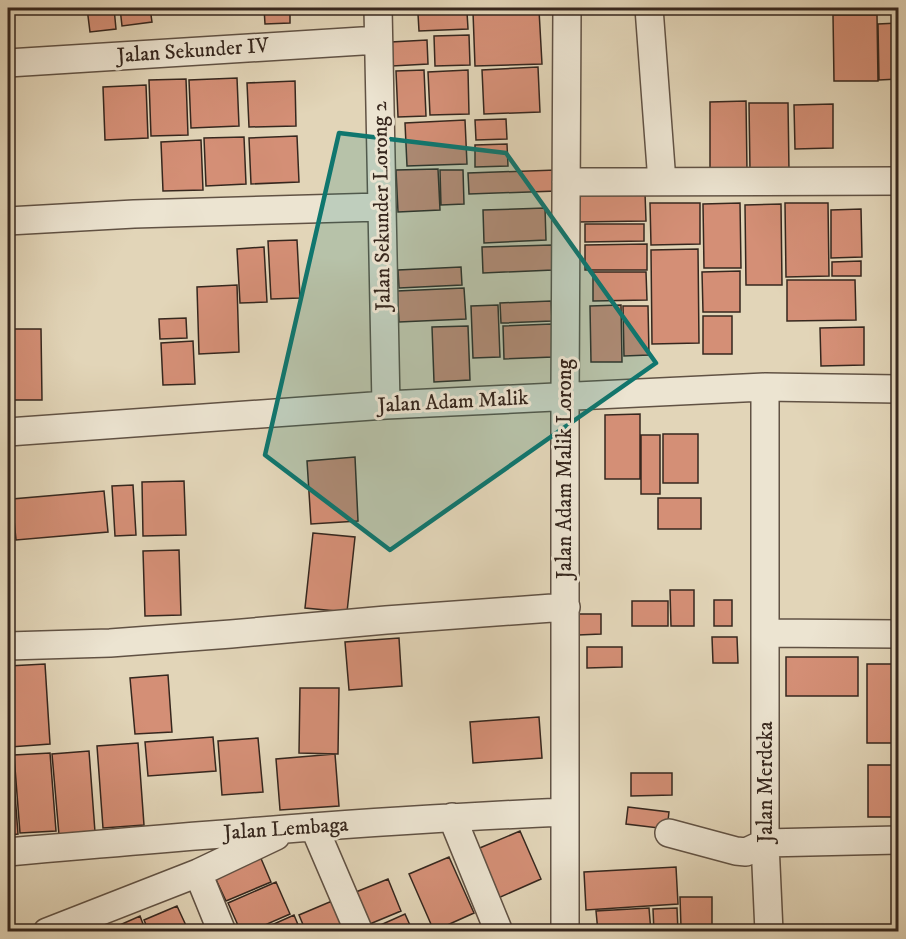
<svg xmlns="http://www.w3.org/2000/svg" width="906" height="939" viewBox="0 0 906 939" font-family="'IM FELL DW Pica',serif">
<rect width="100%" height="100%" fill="#e2d5b8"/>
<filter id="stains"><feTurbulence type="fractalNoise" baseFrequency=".00333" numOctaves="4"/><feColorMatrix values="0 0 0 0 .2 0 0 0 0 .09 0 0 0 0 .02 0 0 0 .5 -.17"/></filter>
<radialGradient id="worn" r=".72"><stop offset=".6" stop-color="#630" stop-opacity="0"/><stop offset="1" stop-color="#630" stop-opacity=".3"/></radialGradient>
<!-- building -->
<path fill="#d48f76" stroke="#36271e" stroke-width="1.5" d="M 87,8 L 114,8 L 116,29 L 90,32 Z
M 120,8 L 150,8 L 152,22 L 122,26 Z
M 264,8 L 290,8 L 290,23 L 265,24 Z
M 295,8 L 366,8 L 366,9 L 295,12 Z
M 539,10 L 542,64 L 475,66 L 473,12 Z
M 467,12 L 468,29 L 419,31 L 418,14 Z
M 833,15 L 877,15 L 878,81 L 834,81 Z
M 898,23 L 898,79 L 879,80 L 878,24 Z
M 469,35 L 470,65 L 435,66 L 434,36 Z
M 427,40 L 428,64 L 392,66 L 391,42 Z
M 538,67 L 540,112 L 484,114 L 482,70 Z
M 424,70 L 426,116 L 398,117 L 396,71 Z
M 468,70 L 469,114 L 430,115 L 428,72 Z
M 237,78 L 239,126 L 191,128 L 189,80 Z
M 186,79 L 188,135 L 151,136 L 149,80 Z
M 295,81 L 296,126 L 249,127 L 247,83 Z
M 146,85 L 148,138 L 105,140 L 103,87 Z
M 746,101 L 747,171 L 710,172 L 710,102 Z
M 749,103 L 788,103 L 789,171 L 750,171 Z
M 833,104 L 833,148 L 795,149 L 794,105 Z
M 506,119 L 507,139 L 476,140 L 475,120 Z
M 465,120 L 467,164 L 407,166 L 405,123 Z
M 297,136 L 299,182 L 251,184 L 249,138 Z
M 244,137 L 246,184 L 206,186 L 204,138 Z
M 201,140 L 203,190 L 163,191 L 161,142 Z
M 507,144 L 508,166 L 475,167 L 475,145 Z
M 438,169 L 440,210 L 398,212 L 396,170 Z
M 440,170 L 463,170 L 464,204 L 441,205 Z
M 556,170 L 557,191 L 469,194 L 468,173 Z
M 645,193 L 646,221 L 577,222 L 577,194 Z
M 650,203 L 700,203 L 700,244 L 651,245 Z
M 740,203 L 741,268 L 704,268 L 703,204 Z
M 785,203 L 828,203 L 829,276 L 786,277 Z
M 781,204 L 782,285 L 746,285 L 745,205 Z
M 545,208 L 546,240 L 484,243 L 483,210 Z
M 861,209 L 862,257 L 831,258 L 831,210 Z
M 585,224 L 644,224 L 644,241 L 585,242 Z
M 297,240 L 300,298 L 271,299 L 268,241 Z
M 647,244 L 647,270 L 585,270 L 585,245 Z
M 552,245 L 553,270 L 483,273 L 482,247 Z
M 264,247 L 267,302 L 240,303 L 237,249 Z
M 698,249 L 699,343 L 652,344 L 651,250 Z
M 861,261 L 861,276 L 832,276 L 832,262 Z
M 461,267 L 462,285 L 399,288 L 398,270 Z
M 740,271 L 740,312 L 703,312 L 702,272 Z
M 593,272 L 646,272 L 647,300 L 593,301 Z
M 787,280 L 855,280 L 856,320 L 787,321 Z
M 237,285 L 239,352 L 199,354 L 197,287 Z
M 464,288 L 466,319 L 399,322 L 397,291 Z
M 551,301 L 552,321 L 501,323 L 500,303 Z
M 498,305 L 500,357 L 473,358 L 471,306 Z
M 621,305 L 622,362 L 591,362 L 590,306 Z
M 623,306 L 648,306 L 649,355 L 624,356 Z
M 703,316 L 732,316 L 732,354 L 703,354 Z
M 186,318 L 187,338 L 160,339 L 159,319 Z
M 552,324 L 553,357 L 504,359 L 503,326 Z
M 468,326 L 470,380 L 434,382 L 432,327 Z
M 864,327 L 864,365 L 821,366 L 820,328 Z
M 8,329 L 41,329 L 42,400 L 8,400 Z
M 193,341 L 195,384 L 163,385 L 161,343 Z
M 640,414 L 640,479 L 605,479 L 605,415 Z
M 663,434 L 698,434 L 698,483 L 663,483 Z
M 641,435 L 660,435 L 660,494 L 641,494 Z
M 355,457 L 358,521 L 311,524 L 307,461 Z
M 184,481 L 186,535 L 143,536 L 142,482 Z
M 133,485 L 136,535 L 115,536 L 112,486 Z
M 104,491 L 108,532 L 16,540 L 12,499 Z
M 658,498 L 701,498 L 701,529 L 658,529 Z
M 894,520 L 898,520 L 898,620 L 895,620 Z
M 313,533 L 355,537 L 347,612 L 305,608 Z
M 179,550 L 181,615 L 145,616 L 143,551 Z
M 670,590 L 694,590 L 694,626 L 671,626 Z
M 714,600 L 732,600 L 732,626 L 714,626 Z
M 632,601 L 668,601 L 668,626 L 632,626 Z
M 578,614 L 601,614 L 601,634 L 578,635 Z
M 712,637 L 737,637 L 738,663 L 713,663 Z
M 399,638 L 402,686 L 349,690 L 345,642 Z
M 587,647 L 622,647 L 622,667 L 587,668 Z
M 786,657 L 858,657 L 858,696 L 786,696 Z
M 45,664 L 50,744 L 10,747 L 8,718 L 8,666 Z
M 867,664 L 898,664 L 898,743 L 867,743 Z
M 168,675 L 172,732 L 135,734 L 130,678 Z
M 300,688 L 339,688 L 338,754 L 299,753 Z
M 539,717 L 542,758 L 473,763 L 470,722 Z
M 213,737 L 216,771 L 148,776 L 145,742 Z
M 258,738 L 263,792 L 222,795 L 218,741 Z
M 138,743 L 144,825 L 103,828 L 97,746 Z
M 89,751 L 95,832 L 59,835 L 52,754 Z
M 50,753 L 56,831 L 20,833 L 14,755 Z
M 8,754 L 12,754 L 18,834 L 8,835 Z
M 335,754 L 339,806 L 280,810 L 276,759 Z
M 868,765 L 898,765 L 898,817 L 868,817 Z
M 631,773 L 672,773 L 672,795 L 631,796 Z
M 628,807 L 669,812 L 667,829 L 626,824 Z
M 520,831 L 541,879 L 496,899 L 475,850 Z
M 257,849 L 271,882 L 226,901 L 211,869 Z
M 449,857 L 474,913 L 434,931 L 409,874 Z
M 676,867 L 678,904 L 586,910 L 584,872 Z
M 388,879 L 401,911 L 365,926 L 351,894 Z
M 276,882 L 290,914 L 249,932 L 241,932 L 228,903 Z
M 680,897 L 712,897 L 712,927 L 681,927 Z
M 332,901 L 345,932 L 306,932 L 299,915 Z
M 177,906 L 189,932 L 149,932 L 144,920 Z
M 649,908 L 651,932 L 598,932 L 596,911 Z
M 677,908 L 678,932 L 654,932 L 653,909 Z
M 405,914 L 413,932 L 367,932 L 367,931 Z
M 294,915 L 301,932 L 256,932 Z
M 140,916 L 146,932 L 104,932 Z
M 681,930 L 749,930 L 749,932 L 681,932 Z"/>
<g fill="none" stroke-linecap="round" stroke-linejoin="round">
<!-- minor casing -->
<g stroke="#615244" stroke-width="30">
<path id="minor" d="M 378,8 L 386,405
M 649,8 L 662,182
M 8,63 L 378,40
M 566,182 L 898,181
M 8,221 L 134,214 L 381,207
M 765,387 L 765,843 L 769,932
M 8,432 L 386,405 L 765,387 L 898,389
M 766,633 L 898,634
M 8,646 L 110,643 L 231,634 L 386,620 L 566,607
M 452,817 L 499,932
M 314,827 L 359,932
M 669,833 L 736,851 L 746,852 L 765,843 L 898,840
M 8,852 C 193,836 379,820 565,812
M 198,873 L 222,932
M 47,932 L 198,873 L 276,836
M 565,932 L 565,397 L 567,8"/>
</g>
<!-- minor -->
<use href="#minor" stroke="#ece4d1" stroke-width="27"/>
</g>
<!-- marked area -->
<path fill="#0f766e" fill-opacity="0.2" stroke="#0f766e" stroke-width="4.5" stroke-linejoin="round" d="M 339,133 L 506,153 L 656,363 L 390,550 L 265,455 Z"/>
<g text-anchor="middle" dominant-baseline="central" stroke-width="6" stroke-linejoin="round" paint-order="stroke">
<!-- street labels -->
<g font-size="21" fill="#36271e" stroke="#ece4d1">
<text transform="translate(193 51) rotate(-4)">Jalan Sekunder IV</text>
<text transform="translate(382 206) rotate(-91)">Jalan Sekunder Lorong 2</text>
<text transform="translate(453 402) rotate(-3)">Jalan Adam Malik</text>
<text transform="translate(565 469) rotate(-90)">Jalan Adam Malik Lorong</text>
<text transform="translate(766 782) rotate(-90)">Jalan Merdeka</text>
<text transform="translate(286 829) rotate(-4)">Jalan Lembaga</text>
</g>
</g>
<!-- margin -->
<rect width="906" height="939" fill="none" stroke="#e2d5b8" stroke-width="30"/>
<rect x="9" y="9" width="888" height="921" fill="none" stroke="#36271e" stroke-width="3"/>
<rect x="15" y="15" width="876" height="909" fill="none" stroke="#36271e" stroke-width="1.5"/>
<rect width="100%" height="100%" filter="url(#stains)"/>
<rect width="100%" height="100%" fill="url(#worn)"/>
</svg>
